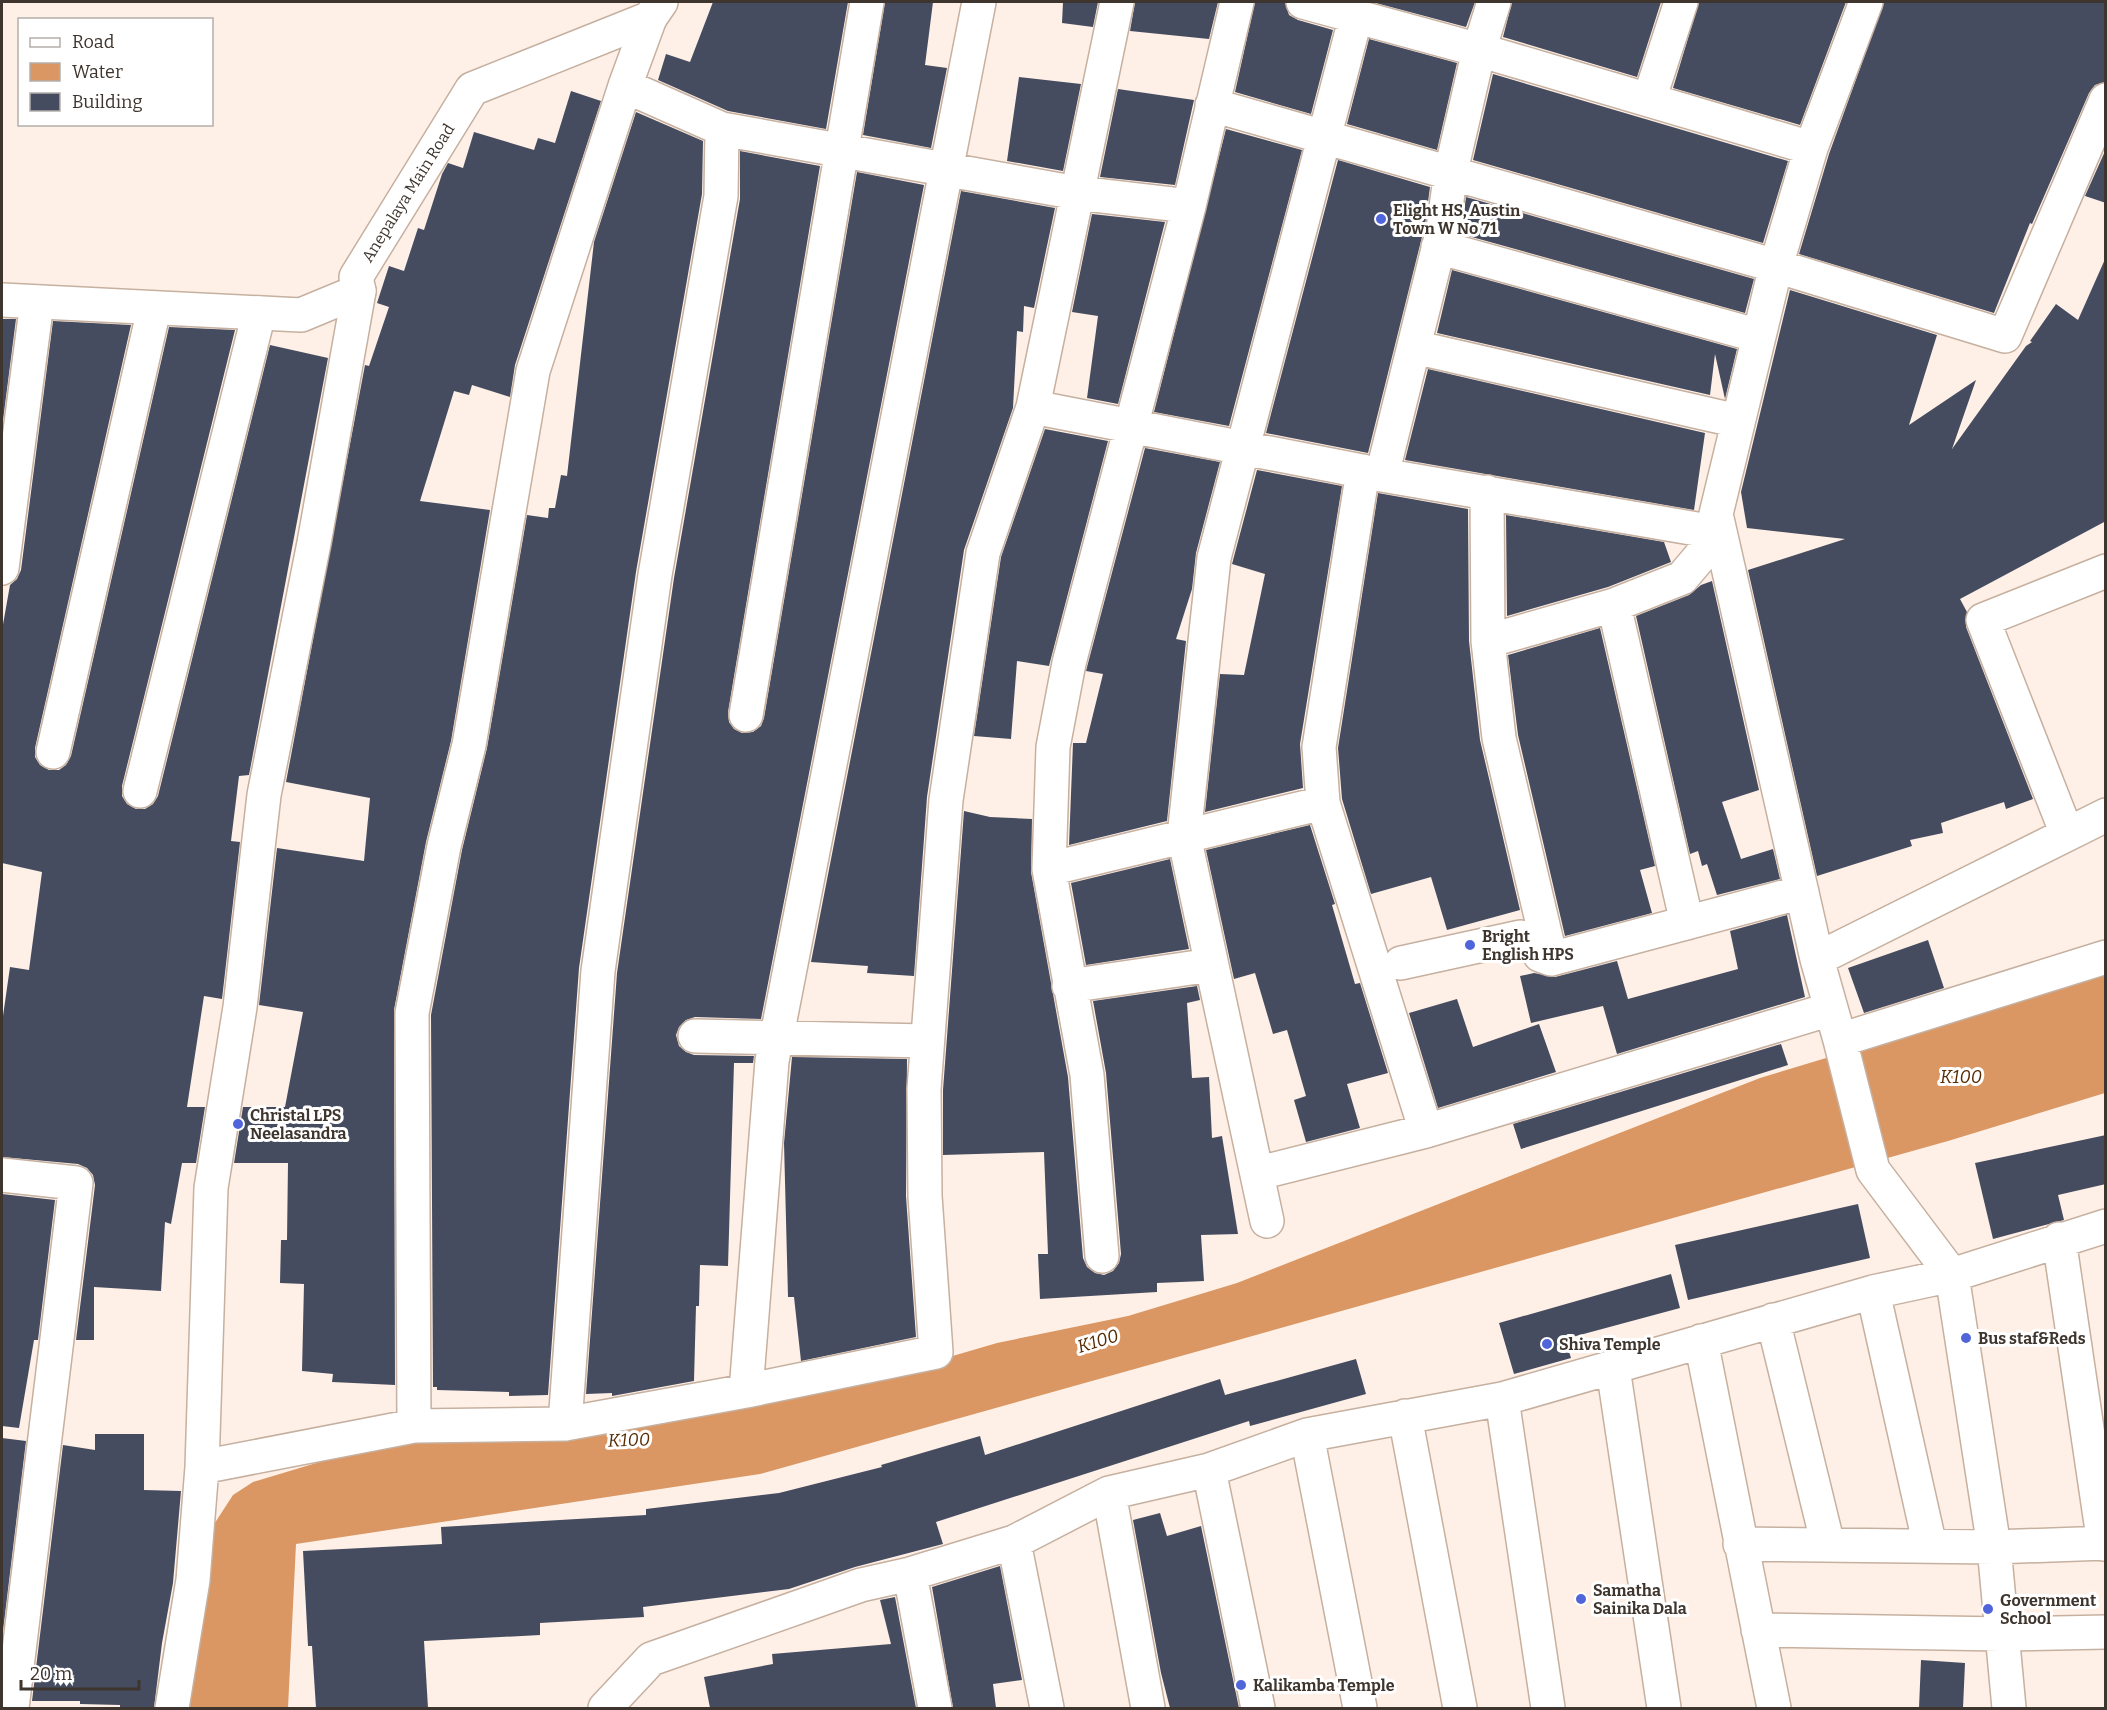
<svg xmlns="http://www.w3.org/2000/svg" width="2107" height="1710" viewBox="0 0 2107 1710" font-family="Bitter,serif">
<rect width="100%" height="100%" fill="#fef0e6"/>
<!-- water -->
<path fill="#da9763" d="M 2105,974 L 2105,1093 L 1948,1141 L 760,1474 L 296,1544 L 288,1708 L 187,1708 L 209,1532 L 233,1495 L 253,1482 L 366,1448 L 881,1377 L 997,1343 L 1128,1316 L 1237,1283 L 1760,1078 Z"/>
<!-- building -->
<path fill="#464c60" d="M 713,2 L 848,2 L 826,129 L 728,111 L 658,80 L 666,54 L 690,62 Z
M 885,2 L 933,2 L 925,65 L 947,68 L 931,148 L 863,135 Z
M 1063,2 L 1098,2 L 1093,27 L 1062,23 Z
M 1135,2 L 1218,2 L 1209,39 L 1130,31 Z
M 1255,2 L 1285,2 L 1289,15 L 1298,20 L 1333,30 L 1311,114 L 1235,92 Z
M 1372,2 L 1475,2 L 1466,27 Z
M 1512,2 L 1661,2 L 1637,77 L 1503,37 Z
M 1699,2 L 1846,2 L 1800,125 L 1673,88 Z
M 1884,2 L 2106,2 L 2106,82 L 2095,85 L 2089,93 L 2032,224 L 2030,223 L 1994,313 L 1799,254 L 1829,154 Z
M 1369,39 L 1457,63 L 1437,150 L 1347,124 Z
M 1493,74 L 1788,161 L 1763,243 L 1473,160 Z
M 1019,77 L 1081,84 L 1063,171 L 1007,161 Z
M 1118,89 L 1194,100 L 1175,185 L 1100,177 Z
M 571,91 L 601,101 L 515,365 L 510,397 L 472,385 L 469,395 L 454,391 L 420,501 L 490,510 L 451,741 L 426,842 L 394,1010 L 395,1385 L 332,1382 L 333,1374 L 302,1371 L 304,1284 L 280,1283 L 281,1240 L 287,1240 L 288,1163 L 234,1163 L 243,1107 L 285,1107 L 303,1012 L 259,1005 L 277,848 L 364,861 L 370,798 L 286,782 L 365,365 L 369,366 L 389,307 L 377,303 L 389,266 L 404,271 L 418,228 L 424,230 L 442,174 L 448,163 L 463,168 L 474,132 L 534,150 L 538,138 L 555,143 Z
M 636,112 L 703,141 L 702,194 L 636,572 L 579,968 L 548,1395 L 509,1396 L 509,1392 L 437,1390 L 437,1387 L 433,1387 L 431,1015 L 462,850 L 487,748 L 527,515 L 548,518 L 549,508 L 555,508 L 561,475 L 567,476 L 594,242 Z
M 1226,129 L 1302,150 L 1229,426 L 1154,412 Z
M 2106,149 L 2106,203 L 2085,196 Z
M 740,151 L 820,166 L 728,712 L 729,722 L 734,729 L 742,733 L 753,732 L 761,726 L 764,718 L 857,172 L 924,185 L 761,1019 L 695,1017 L 686,1020 L 679,1027 L 676,1035 L 679,1046 L 686,1052 L 694,1055 L 754,1056 L 753,1063 L 734,1063 L 728,1266 L 700,1265 L 699,1306 L 696,1306 L 694,1381 L 612,1396 L 612,1393 L 586,1394 L 617,973 L 674,578 L 740,199 Z
M 1338,160 L 1430,187 L 1425,225 L 1368,453 L 1266,433 Z
M 961,191 L 1055,208 L 1034,308 L 1024,306 L 1023,332 L 1017,331 L 1013,408 L 964,550 L 927,797 L 914,976 L 867,973 L 868,966 L 811,962 Z
M 1466,197 L 1754,279 L 1745,313 L 1461,234 Z
M 1092,214 L 1165,222 L 1118,404 L 1087,398 L 1098,316 L 1072,312 Z
M 2106,257 L 2106,521 L 1960,599 L 1967,612 L 1966,627 L 2033,799 L 2006,809 L 2004,802 L 1941,823 L 1943,833 L 1910,840 L 1912,846 L 1817,876 L 1748,570 L 1845,539 L 1747,528 L 1741,492 L 1790,290 L 1937,335 L 1909,425 L 1976,380 L 1952,449 L 2026,346 L 2032,342 L 2030,341 L 2056,304 L 2078,320 Z
M 1452,270 L 1737,349 L 1725,399 L 1715,354 L 1710,395 L 1437,333 Z
M 2,319 L 16,319 L 2,428 Z
M 53,321 L 131,325 L 35,748 L 35,757 L 40,765 L 49,770 L 59,770 L 66,765 L 71,756 L 169,327 L 235,330 L 122,786 L 122,796 L 127,804 L 136,809 L 145,809 L 153,804 L 158,796 L 270,345 L 328,358 L 249,775 L 239,776 L 231,841 L 240,842 L 222,999 L 204,996 L 187,1107 L 205,1107 L 196,1163 L 182,1163 L 171,1224 L 165,1222 L 161,1291 L 94,1287 L 94,1340 L 76,1340 L 95,1185 L 93,1175 L 87,1168 L 78,1164 L 2,1157 L 2,1023 L 10,967 L 29,970 L 42,872 L 2,863 L 2,630 L 10,585 L 17,579 L 21,570 Z
M 1428,369 L 1705,433 L 1694,510 L 1405,460 Z
M 1045,429 L 1108,441 L 1049,666 L 1017,661 L 1011,739 L 974,736 L 1001,557 Z
M 1145,448 L 1220,462 L 1196,553 L 1192,589 L 1176,639 L 1186,641 L 1167,821 L 1069,845 L 1073,743 L 1086,743 L 1103,674 L 1086,671 L 1087,667 Z
M 1257,470 L 1342,486 L 1300,744 L 1303,788 L 1205,812 L 1220,674 L 1244,675 L 1265,574 L 1232,564 Z
M 1378,493 L 1468,509 L 1469,641 L 1480,740 L 1520,910 L 1447,930 L 1431,877 L 1371,894 L 1342,799 L 1338,748 Z
M 1506,515 L 1664,542 L 1671,562 L 1608,587 L 1507,616 Z
M 1712,581 L 1759,790 L 1722,802 L 1741,859 L 1773,849 L 1780,879 L 1717,895 L 1707,864 L 1702,866 L 1698,851 L 1690,854 L 1636,616 L 1689,595 L 1701,585 Z
M 1600,628 L 1655,866 L 1640,870 L 1652,913 L 1565,936 L 1518,735 L 1508,655 Z
M 964,811 L 990,817 L 1032,819 L 1031,872 L 1068,1077 L 1083,1258 L 1087,1267 L 1095,1273 L 1104,1275 L 1113,1271 L 1119,1263 L 1121,1254 L 1106,1073 L 1093,1001 L 1197,986 L 1200,1000 L 1187,1003 L 1192,1078 L 1209,1077 L 1212,1138 L 1222,1136 L 1238,1234 L 1201,1235 L 1204,1281 L 1157,1283 L 1157,1292 L 1040,1299 L 1038,1254 L 1048,1254 L 1044,1152 L 943,1155 L 943,1090 Z
M 1310,825 L 1335,904 L 1332,905 L 1355,984 L 1360,983 L 1388,1073 L 1347,1084 L 1360,1128 L 1306,1142 L 1294,1100 L 1306,1096 L 1287,1030 L 1273,1034 L 1255,973 L 1234,979 L 1206,850 Z
M 1170,859 L 1189,949 L 1086,965 L 1071,883 Z
M 1787,915 L 1805,997 L 1617,1054 L 1603,1006 L 1531,1023 L 1520,976 L 1534,973 L 1555,977 L 1617,961 L 1628,999 L 1738,969 L 1730,931 Z
M 1928,940 L 1944,988 L 1864,1013 L 1848,968 Z
M 1457,999 L 1473,1047 L 1539,1024 L 1556,1072 L 1438,1108 L 1409,1013 Z
M 1781,1044 L 1788,1065 L 1521,1149 L 1513,1124 Z
M 792,1057 L 907,1059 L 906,1196 L 916,1337 L 801,1361 L 794,1297 L 788,1297 L 784,1143 Z
M 2106,1135 L 2106,1184 L 2058,1195 L 2064,1220 L 1993,1239 L 1975,1163 Z
M 2,1194 L 55,1200 L 38,1340 L 34,1340 L 19,1428 L 2,1426 Z
M 1858,1204 L 1870,1258 L 1688,1300 L 1675,1245 Z
M 1671,1274 L 1680,1308 L 1565,1339 L 1571,1358 L 1514,1374 L 1499,1323 Z
M 1356,1359 L 1366,1394 L 1250,1426 L 1249,1421 L 936,1522 L 943,1544 L 855,1567 L 789,1589 L 643,1607 L 644,1617 L 540,1623 L 540,1635 L 424,1641 L 428,1708 L 316,1708 L 312,1646 L 308,1646 L 303,1551 L 442,1544 L 441,1527 L 646,1515 L 646,1509 L 779,1493 L 882,1467 L 881,1465 L 980,1436 L 985,1455 L 1220,1379 L 1225,1395 Z
M 95,1434 L 144,1434 L 144,1490 L 181,1491 L 173,1583 L 162,1643 L 154,1708 L 120,1708 L 120,1705 L 80,1704 L 80,1701 L 32,1701 L 63,1445 L 95,1450 Z
M 2,1438 L 26,1441 L 2,1639 Z
M 1160,1513 L 1167,1536 L 1201,1526 L 1239,1708 L 1170,1708 L 1161,1673 L 1133,1520 Z
M 1000,1566 L 1022,1680 L 993,1684 L 996,1708 L 953,1708 L 932,1587 Z
M 895,1597 L 916,1708 L 710,1708 L 704,1677 L 773,1664 L 772,1654 L 891,1644 L 880,1600 Z
M 1921,1660 L 1965,1663 L 1963,1708 L 1919,1708 Z"/>
<g fill="none" stroke-linecap="round" stroke-linejoin="round">
<!-- street casing -->
<g stroke="#c6b0a0" stroke-width="36">
<path id="street" d="M 1303,2 L 1479,50 L 1811,148
M 1866,2 L 1811,148 L 1776,266 L 1716,514 L 1817,959 L 1840,1040 L 1873,1170 L 1952,1275 L 1994,1547 L 2009,1708
M 625,86 L 722,129 L 1077,193 L 1189,206
M 1649,100 L 1681,2
M 1212,105 L 1776,266 L 2005,336 L 2106,100
M 1438,247 L 1759,336
M 359,291 L 314,543 L 264,795 L 240,1007 L 211,1188 L 202,1467 L 414,1426 L 565,1424 L 746,1391 L 936,1352 L 925,1196 L 924,1089 L 946,800 L 983,553 L 1033,407 L 1117,2
M 1414,347 L 1738,421
M 1033,407 L 1382,475 L 1720,533
M 1363,471 L 1319,747 L 1323,803 L 1426,1131 L 1831,1009
M 1382,475 L 1443,229 L 1451,171 L 1479,50 L 1494,2
M 1487,492 L 1488,641 L 1614,605 L 1682,578 L 1720,533
M 2,568 L 37,302
M 1614,605 L 1687,923
M 1488,641 L 1499,738 L 1551,959
M 746,715 L 867,2
M 53,752 L 154,309
M 140,791 L 259,313
M 2067,834 L 1983,620 L 2106,571
M 1049,869 L 1323,803
M 1817,959 L 2106,815
M 1401,963 L 1520,937 L 1535,946 L 1540,955 L 1551,959 L 1802,892
M 1069,986 L 1211,965
M 695,1036 L 927,1041
M 1840,1040 L 2106,957
M 1259,1173 L 1426,1131
M 2,1175 L 76,1183 L 12,1708
M 1267,1221 L 1184,836 L 1214,558 L 1356,16
M 2059,1239 L 2104,1544
M 1102,1256 L 1087,1075 L 1049,869 L 1053,747 L 1069,663 L 1189,206 L 1237,2
M 1873,1292 L 1930,1546
M 1773,1320 L 1828,1545
M 1701,1341 L 1774,1708
M 1613,1368 L 1664,1708
M 746,1391 L 772,1061 L 979,2
M 1502,1399 L 1548,1708
M 1405,1416 L 1460,1708
M 565,1424 L 598,971 L 655,575 L 721,196 L 722,129
M 414,1426 L 412,1013 L 444,846 L 469,745 L 533,371 L 625,86 L 650,18
M 1307,1435 L 1360,1708
M 1209,1470 L 1258,1708
M 1109,1493 L 1148,1708
M 1014,1542 L 1047,1708
M 1740,1544 L 1994,1547 L 2106,1543
M 910,1574 L 935,1708
M 1758,1630 L 2002,1634 L 2106,1632
M 172,1708 L 193,1580 L 202,1467
M 605,1708 L 651,1659 L 861,1585 L 910,1574 L 1014,1542 L 1109,1493 L 1209,1470 L 1307,1435 L 1502,1399 L 1873,1292 L 1952,1275 L 2106,1226"/>
</g>
<!-- secondary casing -->
<g stroke="#c6b0a0" stroke-width="36">
<path id="secondary" d="M 2,300 L 301,315 L 359,291 L 356,277 L 472,89 L 650,18 L 661,2"/>
</g>
<!-- street -->
<use href="#street" stroke="#fff" stroke-width="33"/>
<!-- secondary -->
<use href="#secondary" stroke="#fff" stroke-width="33"/>
</g>
<!-- markers -->
<g fill="#5165da" stroke="#fff" stroke-width="2">
<circle cx="1381" cy="219" r="6"/>
<circle cx="1470" cy="945" r="6"/>
<circle cx="238" cy="1124" r="6"/>
<circle cx="1966" cy="1338" r="6"/>
<circle cx="1547" cy="1344" r="6"/>
<circle cx="1581" cy="1599" r="6"/>
<circle cx="1988" cy="1609" r="6"/>
<circle cx="1241" cy="1685" r="6"/>
</g>
<g text-anchor="middle" dominant-baseline="central" stroke-width="6" stroke-linejoin="round" paint-order="stroke">
<!-- street labels -->
<g font-size="16" fill="#3e352e" stroke="#fff">
<text transform="translate(408 193) rotate(-58)">Anepalaya Main Road</text>
</g>
<!-- poi labels -->
<g font-size="16" font-weight="bold" fill="#3e352e" stroke="#fff" text-anchor="start">
<text x="1393" y="210">Elight HS, Austin<tspan x="1393" dy="18">Town W No 71</tspan></text>
<text x="1482" y="936">Bright<tspan x="1482" dy="18">English HPS</tspan></text>
<text x="250" y="1115">Christal LPS<tspan x="250" dy="18">Neelasandra</tspan></text>
<text x="1978" y="1338">Bus staf&amp;Reds</text>
<text x="1559" y="1344">Shiva Temple</text>
<text x="1593" y="1590">Samatha<tspan x="1593" dy="18">Sainika Dala</tspan></text>
<text x="2000" y="1600">Government<tspan x="2000" dy="18">School</tspan></text>
<text x="1253" y="1685">Kalikamba Temple</text>
</g>
<!-- water labels -->
<g font-size="18" font-style="italic" fill="#562b01" stroke="#fff">
<text x="1961" y="1077">K100</text>
<text transform="translate(1098 1341) rotate(-17)">K100</text>
<text transform="translate(629 1440) rotate(-2)">K100</text>
</g>
</g>
<!-- border -->
<rect width="2107" height="1710" fill="none" stroke="#3e352e" stroke-width="6"/>
<!-- legend -->
<rect x="18" y="18" width="195" height="108" fill="#ffffff" stroke="#b2aeab" stroke-width="1.5"/>
<rect x="30" y="38" width="30" height="9" fill="#ffffff" stroke="#b2aeab" stroke-width="1.5"/>
<text x="72" y="48" font-size="18" fill="#3e352e">Road</text>
<rect x="30" y="63" width="30" height="18" fill="#da9763" stroke="#b2aeab" stroke-width="1.5"/>
<text x="72" y="78" font-size="18" fill="#3e352e">Water</text>
<rect x="30" y="93" width="30" height="18" fill="#464c60" stroke="#b2aeab" stroke-width="1.5"/>
<text x="72" y="108" font-size="18" fill="#3e352e">Building</text>
<!-- scale -->
<path d="M21 1680v9h118v-9" fill="none" stroke="#3e352e" stroke-width="3"/>
<text x="30" y="1680" font-size="18" fill="#3e352e" stroke="#ffffff" stroke-width="4.5" paint-order="stroke">20 m</text>
</svg>
